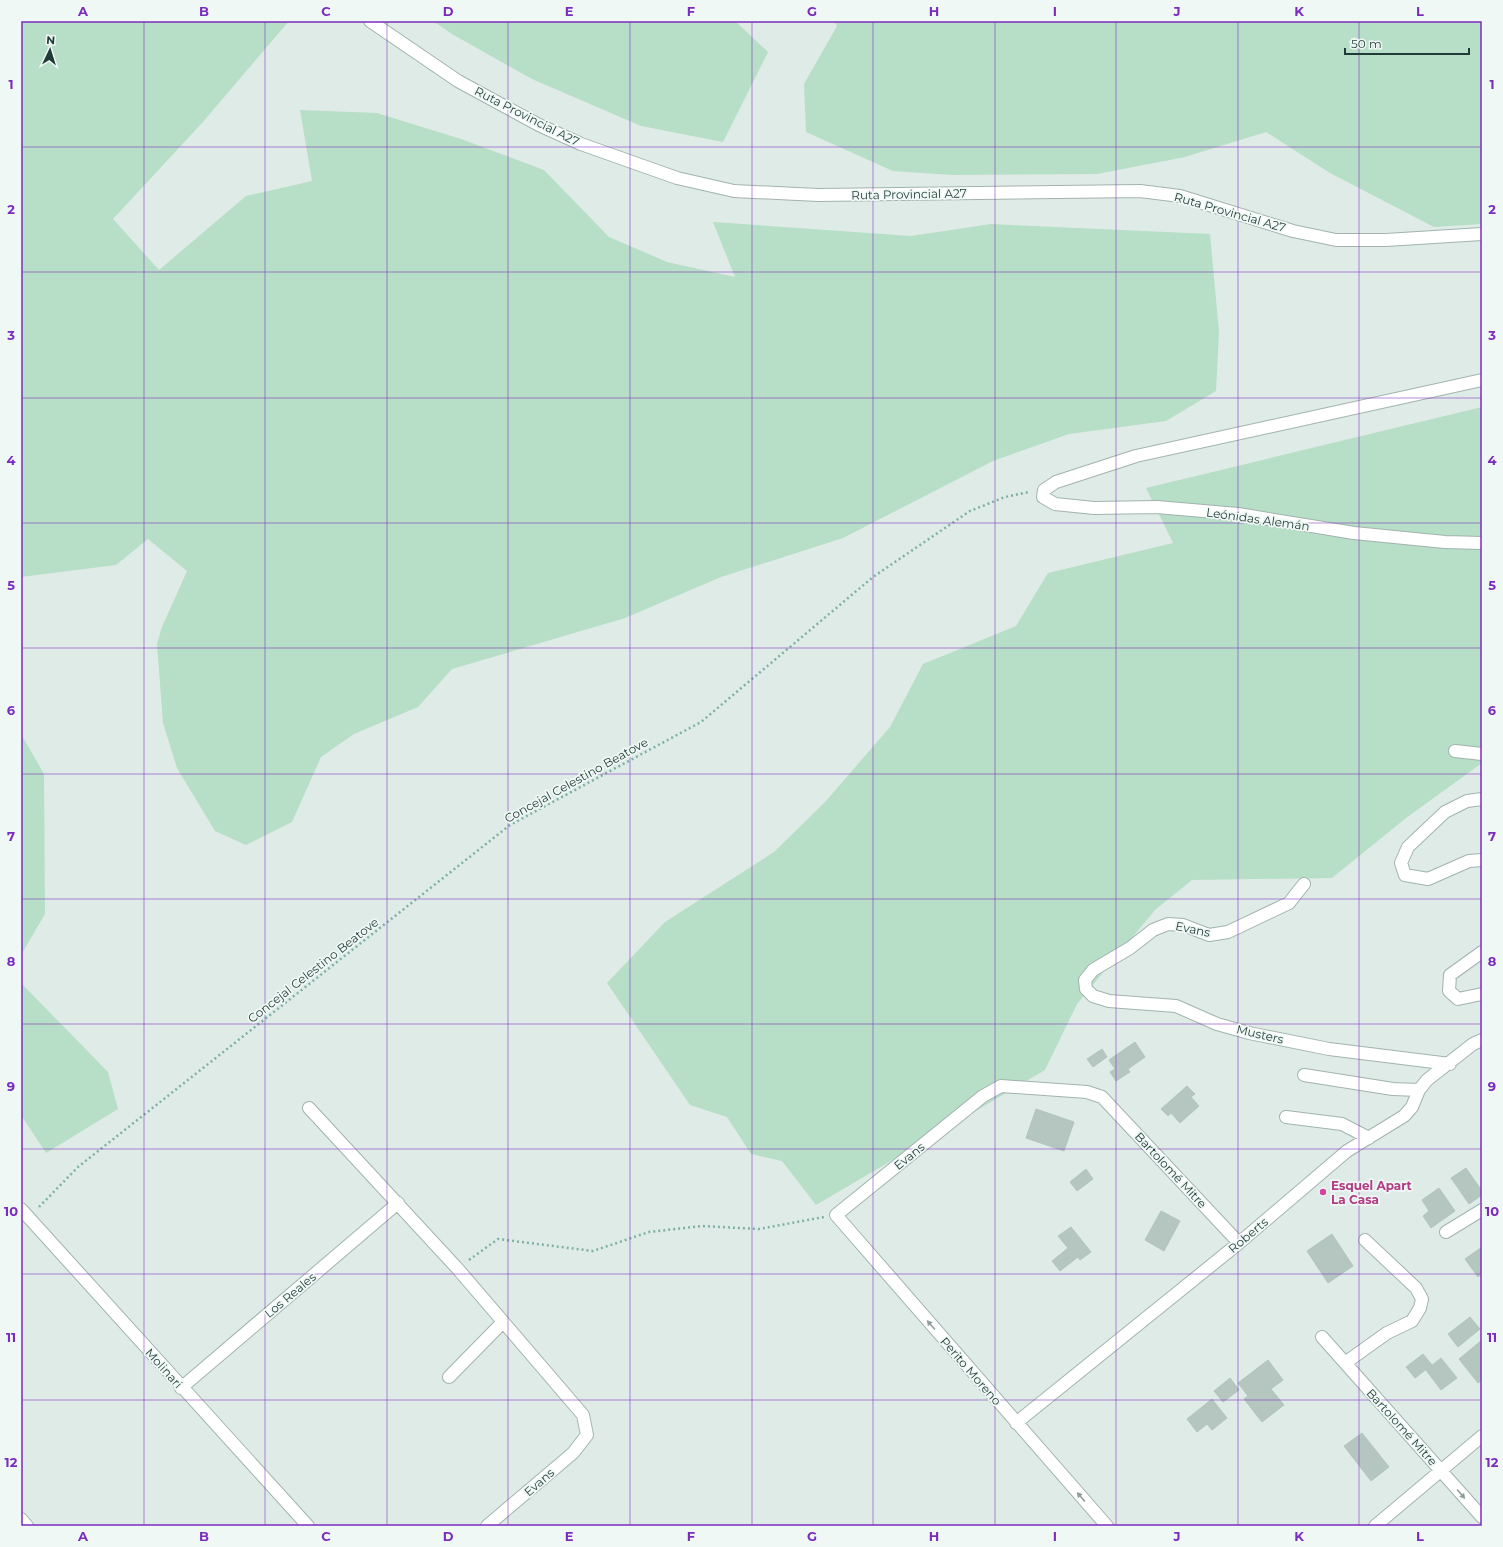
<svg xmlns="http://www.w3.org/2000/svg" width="1503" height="1547" viewBox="0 0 1503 1547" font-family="Montserrat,sans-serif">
<rect width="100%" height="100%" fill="#dfebe7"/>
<!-- green -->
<path fill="#b7dec6" d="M 21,21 L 289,21 L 202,123 L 113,219 L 159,270 L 246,196 L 312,181 L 300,110 L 377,113 L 461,139 L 544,170 L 609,237 L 667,262 L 735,277 L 713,222 L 911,236 L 991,224 L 1210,234 L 1219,332 L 1216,391 L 1166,421 L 1069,434 L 993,461 L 843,538 L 721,577 L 625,618 L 452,669 L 418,707 L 354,734 L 321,757 L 292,822 L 246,845 L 215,831 L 177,768 L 163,723 L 157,644 L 162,627 L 187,571 L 148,539 L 116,565 L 21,577 Z
M 433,21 L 735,21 L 768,52 L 723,142 L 641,126 L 532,79 L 452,34 Z
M 834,21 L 1482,21 L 1482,224 L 1434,227 L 1330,173 L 1266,132 L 1185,157 L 1097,174 L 952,175 L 893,171 L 806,132 L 804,84 L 837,26 Z
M 1482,407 L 1482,763 L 1406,818 L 1332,878 L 1192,880 L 1155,910 L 1077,1004 L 1045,1070 L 816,1205 L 782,1161 L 751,1154 L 727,1117 L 690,1105 L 607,983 L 665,922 L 774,852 L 826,801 L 890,727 L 923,664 L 1016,626 L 1048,573 L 1173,543 L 1146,488 Z
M 21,734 L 44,774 L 45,914 L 21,955 Z
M 21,983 L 108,1072 L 118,1109 L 46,1153 L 21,1115 Z"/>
<!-- building -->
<path fill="#b5c6c1" stroke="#b1c5bf" d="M 1135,1042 L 1145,1057 L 1128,1069 L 1130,1072 L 1116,1081 L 1110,1072 L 1115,1069 L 1109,1060 Z
M 1102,1049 L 1107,1057 L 1093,1067 L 1087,1059 Z
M 1187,1086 L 1195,1094 L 1191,1097 L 1199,1106 L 1180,1123 L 1171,1113 L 1168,1116 L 1161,1109 Z
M 1036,1109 L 1074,1122 L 1064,1151 L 1026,1138 Z
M 1466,1168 L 1482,1191 L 1482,1195 L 1469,1204 L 1451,1178 Z
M 1086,1169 L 1093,1179 L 1077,1191 L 1070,1182 Z
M 1439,1188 L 1455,1211 L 1431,1228 L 1423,1216 L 1429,1211 L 1422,1200 Z
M 1161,1211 L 1180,1221 L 1164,1251 L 1145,1240 Z
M 1071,1227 L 1091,1252 L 1080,1260 L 1078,1257 L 1060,1271 L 1052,1261 L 1068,1248 L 1058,1236 Z
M 1332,1234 L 1353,1266 L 1328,1283 L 1307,1251 Z
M 1482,1247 L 1482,1273 L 1478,1277 L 1465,1259 Z
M 1470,1317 L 1480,1329 L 1458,1347 L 1448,1334 Z
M 1482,1340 L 1482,1380 L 1478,1383 L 1459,1359 Z
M 1423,1354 L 1432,1365 L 1415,1378 L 1406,1367 Z
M 1441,1358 L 1457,1378 L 1441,1390 L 1426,1370 Z
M 1268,1360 L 1283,1380 L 1271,1389 L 1284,1405 L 1262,1422 L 1244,1399 L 1248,1396 L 1238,1383 Z
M 1230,1378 L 1239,1390 L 1223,1402 L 1214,1391 Z
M 1212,1399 L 1227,1418 L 1212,1430 L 1207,1424 L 1197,1432 L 1187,1419 Z
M 1362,1433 L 1389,1467 L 1371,1481 L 1344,1446 Z"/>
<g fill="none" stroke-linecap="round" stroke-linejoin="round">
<!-- minor casing -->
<g stroke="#a2b3af" stroke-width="14">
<path id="minor" d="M 370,21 L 458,81 L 539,125 L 581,144 L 677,178 L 734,191 L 818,195 L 1140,191 L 1180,196 L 1293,231 L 1336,240 L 1386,240 L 1482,234
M 1482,380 L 1136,456 L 1056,482 L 1044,490 L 1043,497 L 1055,504 L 1094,508 L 1157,507 L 1238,514 L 1354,533 L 1445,542 L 1482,543
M 1455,751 L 1482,754
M 1482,799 L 1467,801 L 1445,812 L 1408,847 L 1401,863 L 1405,875 L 1428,879 L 1469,861 L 1482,860
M 1304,884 L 1289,903 L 1228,932 L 1209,935 L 1183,925 L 1168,924 L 1153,930 L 1130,948 L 1093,970 L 1085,980 L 1086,989 L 1093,996 L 1109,1001 L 1176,1006 L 1217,1024 L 1249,1033 L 1329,1049 L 1450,1064
M 1482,952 L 1450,975 L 1449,991 L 1458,999 L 1482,994
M 1304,1075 L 1393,1089 L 1419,1090
M 309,1108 L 457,1268 L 583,1415 L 587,1435 L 573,1453 L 487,1526
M 1286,1117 L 1342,1124 L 1369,1138
M 21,1209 L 308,1526
M 1446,1232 L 1482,1210
M 1322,1337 L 1482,1517
M 1345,1363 L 1387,1333 L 1412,1321 L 1420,1308 L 1422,1299 L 1416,1288 L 1365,1240
M 449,1377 L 503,1322
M 181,1388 L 398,1203
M 1016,1423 L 1239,1243 L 1347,1151 L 1404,1116 L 1412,1107 L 1419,1090 L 1427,1080 L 1473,1044 L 1482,1040
M 21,1519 L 27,1526
M 1107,1526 L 836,1215 L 983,1096 L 1001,1086 L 1087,1092 L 1102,1097 L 1239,1243
M 1375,1526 L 1482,1436"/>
</g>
<!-- path -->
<path stroke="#7eb1a6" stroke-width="2.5" stroke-dasharray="2 3" stroke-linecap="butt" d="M 39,1207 L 78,1167 L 510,825 L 701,722 L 873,577 L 970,511 L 1005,497 L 1029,492
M 469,1260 L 498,1239 L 593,1251 L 649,1232 L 702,1226 L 759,1229 L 824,1217"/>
<!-- minor -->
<use href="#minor" stroke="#fff" stroke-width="12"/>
</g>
<!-- one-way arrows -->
<defs><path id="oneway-solid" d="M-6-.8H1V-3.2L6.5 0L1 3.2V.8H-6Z"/></defs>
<g fill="#8f9e9c">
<use href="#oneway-solid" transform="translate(931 1325) rotate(-131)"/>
<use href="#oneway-solid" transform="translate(1461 1494) rotate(49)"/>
<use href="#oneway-solid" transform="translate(1081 1497) rotate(-131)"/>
</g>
<!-- grid -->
<path fill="none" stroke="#7b2cbf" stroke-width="1" stroke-opacity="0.55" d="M 144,21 L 144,1526M 265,21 L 265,1526M 387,21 L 387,1526M 508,21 L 508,1526M 630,21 L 630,1526M 752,21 L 752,1526M 873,21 L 873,1526M 995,21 L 995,1526M 1116,21 L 1116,1526M 1238,21 L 1238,1526M 1359,21 L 1359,1526M 21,147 L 1482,147M 21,272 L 1482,272M 21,398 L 1482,398M 21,523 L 1482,523M 21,648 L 1482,648M 21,774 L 1482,774M 21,899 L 1482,899M 21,1024 L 1482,1024M 21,1149 L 1482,1149M 21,1274 L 1482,1274M 21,1400 L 1482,1400"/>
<!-- markers -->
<circle fill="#d1479c" stroke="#f0f8f5" stroke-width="1.5" cx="1323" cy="1192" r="4"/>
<g text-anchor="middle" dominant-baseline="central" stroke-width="3.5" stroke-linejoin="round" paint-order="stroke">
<!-- street labels -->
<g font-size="12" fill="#1f3c38" stroke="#f0f8f5">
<text transform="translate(527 116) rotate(27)">Ruta Provincial A27</text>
<text transform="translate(909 194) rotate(-1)">Ruta Provincial A27</text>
<text transform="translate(1230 212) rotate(16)">Ruta Provincial A27</text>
<text transform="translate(1258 519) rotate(8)">Leónidas Alemán</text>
<text transform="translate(576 780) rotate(-29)">Concejal Celestino Beatove</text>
<text transform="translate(1193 929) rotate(12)">Evans</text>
<text transform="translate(313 970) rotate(-38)">Concejal Celestino Beatove</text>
<text transform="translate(1260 1034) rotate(13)">Musters</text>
<text transform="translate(909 1156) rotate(-39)">Evans</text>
<text transform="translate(1171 1170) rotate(47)">Bartolomé Mitre</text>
<text transform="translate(1248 1235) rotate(-40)">Roberts</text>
<text transform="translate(290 1295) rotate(-40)">Los Reales</text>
<text transform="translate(164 1368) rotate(48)">Molinari</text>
<text transform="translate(971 1371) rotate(49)">Perito Moreno</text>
<text transform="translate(1402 1427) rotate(48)">Bartolomé Mitre</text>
<text transform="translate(539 1482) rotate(-41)">Evans</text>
</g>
<!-- hotel labels -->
<g font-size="12" font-weight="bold" fill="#b23c85" stroke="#f0f8f5" text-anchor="start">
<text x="1331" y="1185">Esquel Apart<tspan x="1331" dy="14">La Casa</tspan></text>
</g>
</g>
<!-- border -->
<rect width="1503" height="1547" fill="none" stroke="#f0f8f5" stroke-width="44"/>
<!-- north arrow -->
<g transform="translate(50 50) rotate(4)" stroke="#f0f8f5" stroke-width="3" paint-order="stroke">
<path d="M0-3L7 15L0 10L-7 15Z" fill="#1f3c38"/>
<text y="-6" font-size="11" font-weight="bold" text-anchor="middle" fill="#1f3c38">N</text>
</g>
<!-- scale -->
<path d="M1345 48v6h124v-6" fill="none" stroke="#1f3c38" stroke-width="2"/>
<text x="1351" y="48" font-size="12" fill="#1f3c38" stroke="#f0f8f5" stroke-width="3" paint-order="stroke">50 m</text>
<rect x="22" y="22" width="1459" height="1503" fill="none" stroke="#7b2cbf" stroke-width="1.5"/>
<g font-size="13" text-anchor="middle" font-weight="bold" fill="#7b2cbf">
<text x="83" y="16">A</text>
<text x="204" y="16">B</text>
<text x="326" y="16">C</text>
<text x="448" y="16">D</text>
<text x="569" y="16">E</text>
<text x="691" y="16">F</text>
<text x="812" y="16">G</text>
<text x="934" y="16">H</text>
<text x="1055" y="16">I</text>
<text x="1177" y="16">J</text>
<text x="1299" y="16">K</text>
<text x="1420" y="16">L</text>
<text x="11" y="89">1</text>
<text x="1492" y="89">1</text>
<text x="11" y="214">2</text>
<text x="1492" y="214">2</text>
<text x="11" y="340">3</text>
<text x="1492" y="340">3</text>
<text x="11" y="465">4</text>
<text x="1492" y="465">4</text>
<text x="11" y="590">5</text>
<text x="1492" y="590">5</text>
<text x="11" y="715">6</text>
<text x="1492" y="715">6</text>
<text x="11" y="841">7</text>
<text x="1492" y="841">7</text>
<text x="11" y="966">8</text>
<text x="1492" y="966">8</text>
<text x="11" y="1091">9</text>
<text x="1492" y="1091">9</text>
<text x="11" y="1216">10</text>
<text x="1492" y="1216">10</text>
<text x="11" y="1342">11</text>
<text x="1492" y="1342">11</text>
<text x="11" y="1467">12</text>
<text x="1492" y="1467">12</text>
<text x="83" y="1541">A</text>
<text x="204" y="1541">B</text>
<text x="326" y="1541">C</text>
<text x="448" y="1541">D</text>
<text x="569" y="1541">E</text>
<text x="691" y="1541">F</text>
<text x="812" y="1541">G</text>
<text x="934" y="1541">H</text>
<text x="1055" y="1541">I</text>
<text x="1177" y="1541">J</text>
<text x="1299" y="1541">K</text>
<text x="1420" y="1541">L</text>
</g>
</svg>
